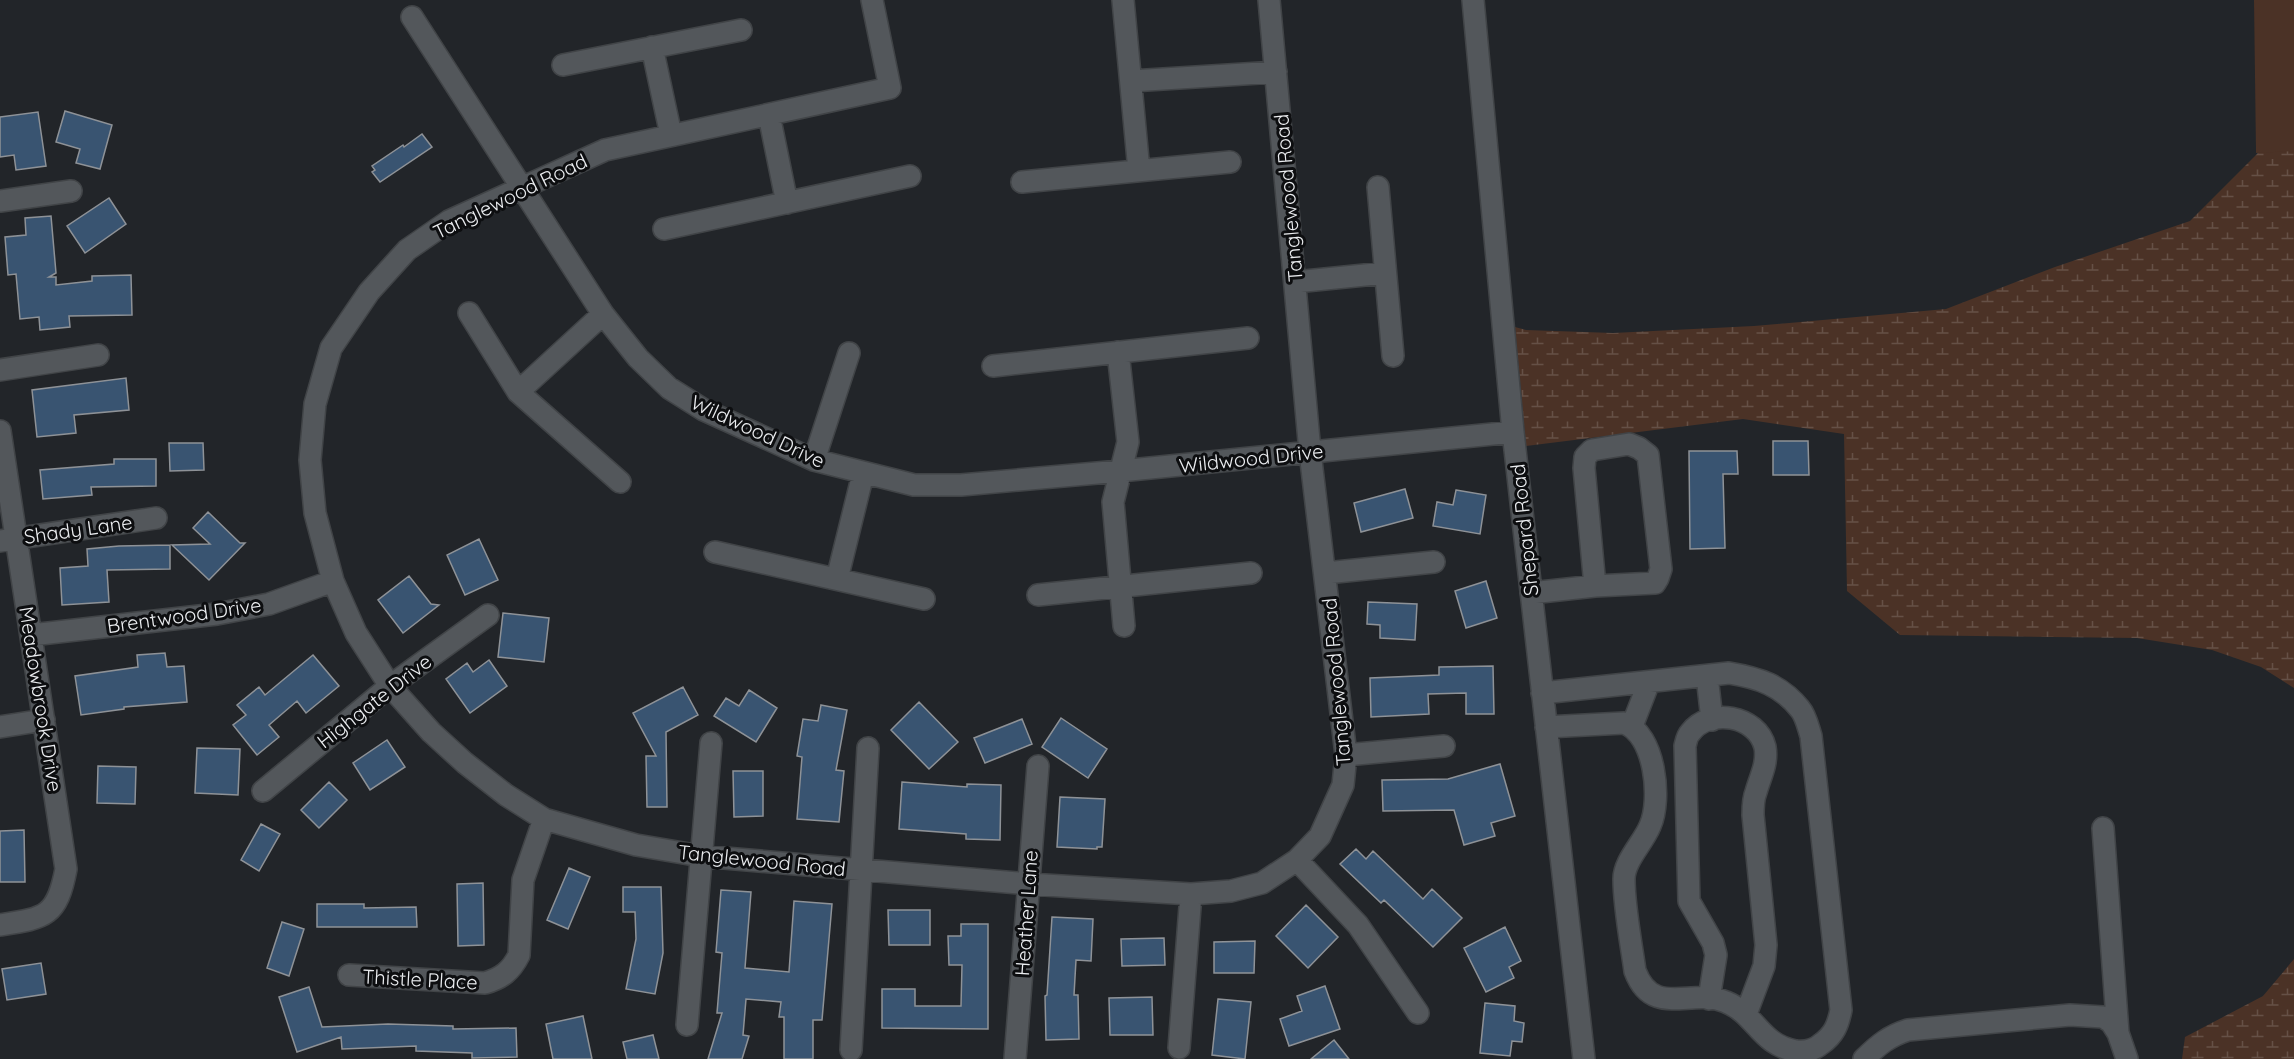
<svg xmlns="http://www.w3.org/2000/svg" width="2294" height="1059" viewBox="0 0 2294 1059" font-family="Quicksand,sans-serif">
<defs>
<pattern id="wetland-marsh" width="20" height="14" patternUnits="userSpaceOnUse" patternTransform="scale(1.5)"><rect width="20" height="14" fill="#4b3226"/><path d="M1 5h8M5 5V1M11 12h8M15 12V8" fill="none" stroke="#655046"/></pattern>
</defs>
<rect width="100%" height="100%" fill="#222529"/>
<!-- wetland -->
<path fill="url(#wetland-marsh)" d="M 2294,0 L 2294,688 L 2261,667 L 2212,650 L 2137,638 L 1900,635 L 1847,591 L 1844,434 L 1743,419 L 1526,446 L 1515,327 L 1526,330 L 1613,333 L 1754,326 L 1946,309 L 2055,267 L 2190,221 L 2260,151 Z
M 2294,959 L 2294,1059 L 2182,1059 L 2185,1037 L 2263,996 Z"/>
<!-- park -->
<path fill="#4b3226" d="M 2254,0 L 2294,0 L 2294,151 L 2256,153 Z"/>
<!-- building -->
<path fill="#395471" stroke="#8e9297" stroke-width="1.5" d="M 65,111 L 112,125 L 100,169 L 76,163 L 80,149 L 56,142 Z
M 38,112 L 46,166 L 16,170 L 14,155 L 0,157 L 0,117 Z
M 422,134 L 432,147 L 380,182 L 372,172 L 375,170 L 372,166 L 403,145 L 404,147 Z
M 109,198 L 126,224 L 85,253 L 67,226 Z
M 51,216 L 56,273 L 49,277 L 56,277 L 56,285 L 92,281 L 92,276 L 131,275 L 132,315 L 69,316 L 70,327 L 40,330 L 39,317 L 20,319 L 16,274 L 8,275 L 5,237 L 26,235 L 25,218 Z
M 126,378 L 129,410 L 74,415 L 76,433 L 37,437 L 32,390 Z
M 1773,441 L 1808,441 L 1809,475 L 1773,475 Z
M 169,443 L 203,443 L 204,470 L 170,471 Z
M 1689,451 L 1737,451 L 1738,474 L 1723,474 L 1725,548 L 1690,549 Z
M 114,459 L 156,459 L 156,486 L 91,487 L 92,495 L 43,499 L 40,470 L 114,464 Z
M 1405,489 L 1413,518 L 1361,532 L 1354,503 Z
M 1456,490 L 1486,495 L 1480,534 L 1433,526 L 1437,502 L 1453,505 Z
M 208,512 L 240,543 L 245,543 L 209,580 L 172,545 L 210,544 L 193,528 Z
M 479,539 L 498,580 L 465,595 L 447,555 Z
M 170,545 L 170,569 L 107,570 L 109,602 L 62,605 L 60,568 L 88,566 L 87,549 L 119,546 Z
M 409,576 L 431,604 L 439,605 L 403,633 L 378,600 Z
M 1486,581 L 1497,618 L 1466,628 L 1455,591 Z
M 1368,602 L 1417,604 L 1415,640 L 1380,638 L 1380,625 L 1367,624 Z
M 503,613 L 549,618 L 544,662 L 498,657 Z
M 165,653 L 167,667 L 184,666 L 187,702 L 124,707 L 124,709 L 81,715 L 75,676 L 138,667 L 137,655 Z
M 313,655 L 339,686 L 306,713 L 297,701 L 269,725 L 279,737 L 257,755 L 233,725 L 246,715 L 237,705 L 259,687 L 265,695 Z
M 489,660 L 507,686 L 470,713 L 446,679 L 467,663 L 473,672 Z
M 1493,666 L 1494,714 L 1466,714 L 1466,693 L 1428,694 L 1429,714 L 1371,717 L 1370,678 L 1439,675 L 1439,667 Z
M 683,687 L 698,715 L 666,732 L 667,807 L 647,807 L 646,756 L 656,756 L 633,713 Z
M 749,690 L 777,708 L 756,742 L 714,716 L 726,698 L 739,706 Z
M 919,702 L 958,742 L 929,769 L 891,730 Z
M 821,705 L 847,710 L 836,770 L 844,771 L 839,822 L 797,819 L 802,757 L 797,756 L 803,719 L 818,721 Z
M 1061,718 L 1107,749 L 1088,778 L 1042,747 Z
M 1022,719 L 1032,744 L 985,763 L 974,738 Z
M 387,740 L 405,767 L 370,790 L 353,763 Z
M 197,748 L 240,749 L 238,795 L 195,793 Z
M 1500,764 L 1515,816 L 1491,823 L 1495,836 L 1464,845 L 1454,810 L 1383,811 L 1382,780 L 1448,779 Z
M 98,766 L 136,767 L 135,804 L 97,803 Z
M 733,771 L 763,771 L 763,816 L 734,817 Z
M 329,782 L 347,800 L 319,828 L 301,810 Z
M 902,782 L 967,787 L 967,784 L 1001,785 L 1000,840 L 966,839 L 966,834 L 899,829 Z
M 1060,797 L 1105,799 L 1102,847 L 1097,847 L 1097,849 L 1057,847 Z
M 261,824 L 280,834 L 259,871 L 241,860 Z
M 24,830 L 25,882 L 0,882 L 0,831 Z
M 1356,849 L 1366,859 L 1373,851 L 1423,899 L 1432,889 L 1462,918 L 1433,947 L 1384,900 L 1381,903 L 1340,864 Z
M 569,868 L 590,877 L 568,929 L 547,920 Z
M 483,883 L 484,945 L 458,946 L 457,884 Z
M 623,887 L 661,887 L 663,953 L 655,994 L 626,989 L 636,939 L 635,912 L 623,912 Z
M 721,890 L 751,892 L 745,968 L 789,972 L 794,901 L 832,904 L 822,1020 L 813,1020 L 813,1059 L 784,1059 L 784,1017 L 779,1017 L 781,1002 L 746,999 L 743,1035 L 749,1036 L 742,1059 L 708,1059 L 722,1013 L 717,1013 L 722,953 L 716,952 Z
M 317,904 L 364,904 L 364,908 L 416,907 L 417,927 L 317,927 Z
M 1306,905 L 1338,937 L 1308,968 L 1276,936 Z
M 888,910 L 930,910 L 930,945 L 889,945 Z
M 1052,917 L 1093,919 L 1091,961 L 1076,960 L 1074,995 L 1078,995 L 1079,1039 L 1046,1040 L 1045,996 L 1047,995 Z
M 282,922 L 304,929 L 289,976 L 267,968 Z
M 961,924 L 988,924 L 988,1029 L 882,1028 L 882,989 L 915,989 L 915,1006 L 961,1006 L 962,965 L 949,965 L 948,936 L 961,936 Z
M 1505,927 L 1521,961 L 1509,967 L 1514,978 L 1486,992 L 1464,948 Z
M 1164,938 L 1165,965 L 1122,966 L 1121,939 Z
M 1255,941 L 1254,973 L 1214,973 L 1214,942 Z
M 41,963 L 46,994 L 7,1000 L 2,969 Z
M 1325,986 L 1340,1029 L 1289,1046 L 1280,1019 L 1302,1011 L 1297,996 Z
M 309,987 L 322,1027 L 388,1024 L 453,1026 L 453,1029 L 516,1028 L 517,1057 L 472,1058 L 472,1053 L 416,1051 L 416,1046 L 342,1049 L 341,1037 L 297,1052 L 279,997 Z
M 1152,997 L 1153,1035 L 1110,1035 L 1109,998 Z
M 1218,999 L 1251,1002 L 1245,1059 L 1212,1055 Z
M 1485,1003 L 1515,1006 L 1514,1021 L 1524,1023 L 1522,1042 L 1512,1041 L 1510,1056 L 1480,1053 Z
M 583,1016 L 592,1059 L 553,1059 L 546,1024 Z
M 653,1035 L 659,1059 L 627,1059 L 623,1042 Z
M 1334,1040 L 1349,1059 L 1311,1059 Z"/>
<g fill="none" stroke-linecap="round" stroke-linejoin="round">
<!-- minor casing -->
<g stroke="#414447" stroke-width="24">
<path id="minor" d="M 872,0 L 890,88 L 605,150 L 449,221 L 407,250 L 369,292 L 331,348 L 315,404 L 310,460 L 315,513 L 333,581 L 356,633 L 390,686 L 431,732 L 465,763 L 506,795 L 544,819 L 636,845 L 701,856 L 1029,884 L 1191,894 L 1231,891 L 1262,883 L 1297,860 L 1320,836 L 1343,785 L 1346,755 L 1310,452 L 1269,0
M 1123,0 L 1139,171
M 1473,0 L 1513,432 L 1584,1059
M 412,17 L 603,314 L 638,358 L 669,388 L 704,410 L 814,460 L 914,485 L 961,485 L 1120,471 L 1513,432
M 652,47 L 671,135
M 563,65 L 741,30
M 1131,81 L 1276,72
M 769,115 L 787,203
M 1022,182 L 1230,162
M 1378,187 L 1393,356
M 0,201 L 71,191
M 664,229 L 910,176
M 1295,282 L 1385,273
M 469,313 L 518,392 L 620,482
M 1118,352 L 1128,442 L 1113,502 L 1124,626
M 993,366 L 1248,338
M 0,370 L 98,355
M 518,392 L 603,314
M 0,431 L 66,869 C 57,917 45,918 0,925
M 814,460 L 849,353
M 0,541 L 156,518
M 715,552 L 924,599
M 1326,573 L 1434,562
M 837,579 L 863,474
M 1531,593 L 1595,586 L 1655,583 L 1658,578 L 1661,569 L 1648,455 L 1639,448 L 1629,444 L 1592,450 L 1585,457 L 1584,468 L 1595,586
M 1038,595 L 1251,573
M 31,635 L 217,614 L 269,604 L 333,581
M 1707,676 L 1712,720
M 1542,693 L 1729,673 C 1759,678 1781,685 1800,709 C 1806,716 1808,727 1811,736 L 1841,1010 C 1838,1025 1834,1035 1821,1044 C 1814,1050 1805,1052 1796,1051 C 1760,1045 1756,1014 1726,1002 C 1692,987 1653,1019 1635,971 C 1631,942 1624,907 1624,879 C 1624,861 1643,843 1650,826 C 1662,799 1655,734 1624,723 L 1546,727
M 1632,726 L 1649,682
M 0,727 L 44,720
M 1346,755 L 1444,746
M 263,791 L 390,686 L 488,615
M 2103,828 L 2118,1033
M 1297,860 L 1358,925 L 1418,1013
M 349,975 L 485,983 C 502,978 511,971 519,955 L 523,880 L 544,819
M 1709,999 L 1716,955 L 1713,943 L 1689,901 L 1685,746 C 1686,742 1687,736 1690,733 C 1709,707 1757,715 1765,747 C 1768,764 1760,777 1756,792 C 1753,799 1753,807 1753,815 L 1766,945 L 1764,966 L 1746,1014
M 687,1025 L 711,743
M 1179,1048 L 1191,894
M 851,1050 L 868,748
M 1015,1059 L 1038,766
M 1864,1059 C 1878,1045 1889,1036 1908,1030 L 2070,1015 L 2103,1017 L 2111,1022 L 2118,1033 L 2127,1059"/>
</g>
<!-- minor -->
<use href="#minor" stroke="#53575b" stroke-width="21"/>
</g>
<g text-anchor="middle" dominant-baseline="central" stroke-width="6" stroke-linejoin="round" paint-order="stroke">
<!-- street labels -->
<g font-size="20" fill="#ebedf0" stroke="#0d0e10">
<text transform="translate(510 196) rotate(-26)">Tanglewood Road</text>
<text transform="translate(1288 198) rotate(-95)">Tanglewood Road</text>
<text transform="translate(758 431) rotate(25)">Wildwood Drive</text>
<text transform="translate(1251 458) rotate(-6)">Wildwood Drive</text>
<text transform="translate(78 529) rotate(-8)">Shady Lane</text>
<text transform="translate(1524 530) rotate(-96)">Shepard Road</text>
<text transform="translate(184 615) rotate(-8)">Brentwood Drive</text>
<text transform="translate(1336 682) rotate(-95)">Tanglewood Road</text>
<text transform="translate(41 699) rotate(81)">Meadowbrook Drive</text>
<text transform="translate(374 701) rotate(-38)">Highgate Drive</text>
<text transform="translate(762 860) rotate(6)">Tanglewood Road</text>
<text transform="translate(1026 913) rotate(-86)">Heather Lane</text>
<text transform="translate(420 979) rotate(3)">Thistle Place</text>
</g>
</g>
</svg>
